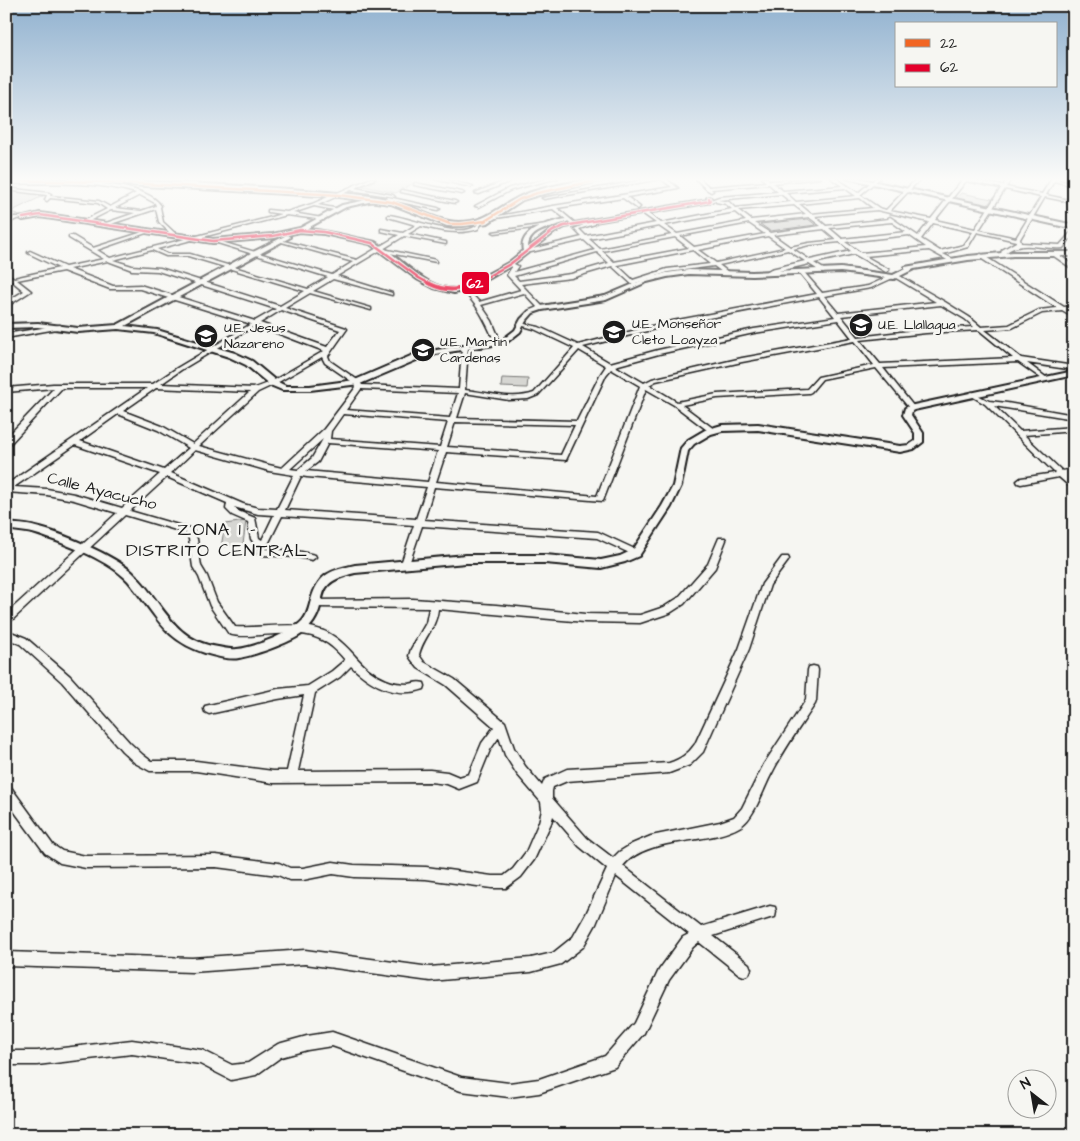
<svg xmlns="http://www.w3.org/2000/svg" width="1080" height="1141" viewBox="0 0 1080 1141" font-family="'Architects Daughter',sans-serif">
<rect width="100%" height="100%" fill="#f6f6f2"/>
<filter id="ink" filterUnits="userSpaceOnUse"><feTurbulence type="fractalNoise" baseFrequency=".02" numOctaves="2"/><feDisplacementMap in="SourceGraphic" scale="10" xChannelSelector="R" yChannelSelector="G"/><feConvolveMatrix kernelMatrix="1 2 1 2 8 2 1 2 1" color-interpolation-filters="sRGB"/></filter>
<g filter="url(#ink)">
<!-- green -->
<path fill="#d6d6d2" stroke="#797977" d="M 380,178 L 422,178 L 396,193 L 363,186 Z
M 6,189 L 47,194 L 10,212 L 18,214 L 6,222 Z
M 961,193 L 992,199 L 987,206 L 956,199 Z
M 502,378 L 528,379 L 527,388 L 501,387 Z
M 246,521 L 243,544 L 221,547 L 225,524 Z"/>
<!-- building -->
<path fill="#c0c0bd" stroke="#1c1c1c" d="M 808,219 L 816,225 L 770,231 L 760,224 Z"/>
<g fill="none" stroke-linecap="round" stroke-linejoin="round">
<!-- minor casing -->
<g stroke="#1c1c1c" stroke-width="3">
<path id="minor" d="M 371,178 L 376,178 L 355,188 L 393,195 L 395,197 L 351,190 L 318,205 L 339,209 L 339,211 L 314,206 L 293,213 L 322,218 L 324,218 L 324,220 L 287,215 L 157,249 L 167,254 L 190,254 L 308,289 L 328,277 L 211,241 L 215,240 L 332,275 L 353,262 L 278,241 L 280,240 L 357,260 L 399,235 L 381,231 L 381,229 L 403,233 L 416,225 L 388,217 L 388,215 C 408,216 459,240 476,226 C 478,225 479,222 480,220 L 484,220 L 478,229 C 459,235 440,231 421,226 L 408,234 L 446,242 L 446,244 L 404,236 L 383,249 L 436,260 L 436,262 L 379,251 L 337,276 L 392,293 L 392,295 L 333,279 L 313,291 L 371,308 L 371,310 L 310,293 L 285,308 L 346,328 L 347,329 L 328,356 L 330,361 L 359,381 L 362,385 L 459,389 L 462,348 L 465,346 L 468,348 L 465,390 C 488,392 512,401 534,393 L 574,348 L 534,329 L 520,325 L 520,323 L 539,327 L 578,345 L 667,322 L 817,294 L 799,272 L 802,270 L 822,293 L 868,286 L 890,276 L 895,277 L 871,288 L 824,296 L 838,313 L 936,302 L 896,278 L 895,277 L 898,275 L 945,302 L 969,317 L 981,327 L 1009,325 L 1039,310 L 1057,308 L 979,257 L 979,255 L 981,254 L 1064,307 L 1074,306 L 1074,310 L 1069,310 L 1074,313 L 1074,318 L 1062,311 L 1042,313 L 1012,328 L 985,330 L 1021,358 L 1074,366 L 1074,370 L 1027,363 L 1047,378 L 1047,380 L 1045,381 L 1018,362 L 883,368 L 914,407 L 915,408 L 912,410 L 910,409 L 876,368 L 822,379 L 811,392 L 809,393 L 717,398 L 682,405 L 714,429 L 714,433 L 711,433 L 674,405 L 646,389 L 603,501 L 434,487 L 424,520 L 598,532 L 639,551 L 640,553 L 636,556 L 597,538 L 422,526 L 409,564 L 408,566 L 402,566 L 401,564 L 414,525 L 282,516 L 269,542 L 266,545 L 266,549 L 297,551 L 315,555 L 316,557 L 312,560 L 297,557 L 261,555 L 258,554 L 257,547 L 251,539 L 248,522 L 232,515 L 226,509 L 227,503 L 167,477 L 130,511 L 192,529 L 197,539 L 201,566 L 207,576 L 217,602 L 235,627 C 267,629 308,617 336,638 C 355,652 362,670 386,680 C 393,683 401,684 409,684 C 414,683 418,681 424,683 L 425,686 L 424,689 C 396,699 371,685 351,666 L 340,677 L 315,693 L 298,771 L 430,770 L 447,772 L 459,777 L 469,774 L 482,743 L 494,727 L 446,685 L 418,668 L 411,659 L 409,656 L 411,649 L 426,623 L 429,608 L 316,607 L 313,606 L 311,603 L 313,600 L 413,599 L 496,605 L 585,614 L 640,615 L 664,607 L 678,598 L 708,564 L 719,538 L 725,538 L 726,540 L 715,568 L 684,604 L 670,613 L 640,623 L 585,622 L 438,609 C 436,629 423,637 419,655 L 424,662 L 454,679 L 505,722 L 514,748 L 525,766 L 542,786 L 545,779 L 567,769 L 669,763 C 681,759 688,754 695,744 L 739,649 L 762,584 L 782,557 L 788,557 L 789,559 L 788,561 L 770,585 L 749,649 L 703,752 L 690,765 L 669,773 L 567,781 L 553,787 L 552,791 L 552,798 L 587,838 L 613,858 L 619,852 L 632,844 L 651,836 L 720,822 L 734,817 L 742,808 L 764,764 L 806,700 L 808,670 L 809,667 L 813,666 L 817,667 L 818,670 L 816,701 L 815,704 C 800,727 784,749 772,773 C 764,787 755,817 741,826 C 708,846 648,835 623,866 L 701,927 L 770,906 L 775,907 L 776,912 L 775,917 L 770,918 L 713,936 L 749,964 L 751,969 L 749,974 L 744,976 L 739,974 L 699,942 L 693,947 L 669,980 L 644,1033 L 615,1067 L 539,1093 L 509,1097 L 461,1091 L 332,1046 L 307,1050 L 281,1057 L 256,1075 L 231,1080 L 200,1064 L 132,1054 L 37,1065 L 6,1065 L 6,1051 L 37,1051 L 132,1040 L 202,1050 L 232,1065 L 248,1063 L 278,1044 L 307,1036 L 332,1032 L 461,1077 L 509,1083 L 539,1079 L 605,1056 L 634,1023 L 659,970 L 683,937 L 689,934 L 616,876 L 596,924 L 583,947 L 561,964 L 531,972 L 430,981 L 305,964 L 192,972 L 6,966 L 6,952 L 192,958 L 305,950 L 430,967 L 531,958 L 553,953 L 573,937 L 586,914 L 607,869 L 579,846 L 553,816 L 551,823 L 534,860 L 521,877 L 506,888 L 492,888 L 426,879 L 354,877 L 333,874 L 303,880 L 289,880 L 278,875 L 216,867 L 86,868 L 60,863 L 45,853 L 6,800 L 6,784 L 10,786 L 53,845 L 62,851 L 86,856 L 216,855 L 279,863 L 290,868 L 303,868 L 333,862 L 354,865 L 426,867 L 492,876 L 504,876 L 513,869 L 526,852 L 539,822 L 542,810 L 541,802 L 517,774 L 505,755 L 499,737 L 490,750 L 477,782 L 459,789 L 447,784 L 430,782 L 273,783 L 196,771 L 150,771 L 135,763 L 122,751 L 62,682 L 20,644 L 6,638 L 6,630 L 26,638 L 70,676 L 130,743 L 143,755 L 151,761 L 196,761 L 273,771 L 287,771 L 304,695 L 278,699 L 209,714 L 205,712 L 204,709 L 205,706 L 278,689 L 308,686 L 332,671 L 345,660 C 319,628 297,633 260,635 C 250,636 238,637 229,634 L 210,606 L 199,577 L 193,567 L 189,539 L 186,533 L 125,515 L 9,623 L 6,624 L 6,614 L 117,513 L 74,500 L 47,495 L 6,492 L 6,485 L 147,388 L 62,388 L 9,445 L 6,445 L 6,438 L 54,388 L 6,392 L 6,388 L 53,384 L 153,384 L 177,368 L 251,324 L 140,289 L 110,289 L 63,271 L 17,280 L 31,291 L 6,307 L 6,302 L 24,291 L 12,281 L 6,283 L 6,279 L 11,276 L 14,278 L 59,268 L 28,253 L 28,252 L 30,251 L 65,267 L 104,259 L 69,238 L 69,236 L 73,236 L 93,248 L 149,230 L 149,232 L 97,250 L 110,258 L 268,218 L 281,214 L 268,212 L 268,210 L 287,212 L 312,204 ZM 152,250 L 166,256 L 188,256 L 305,291 L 280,306 L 160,268 L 132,266 L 113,260 ZM 108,261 L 132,270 L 158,271 L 276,309 L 255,321 L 140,285 L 113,286 L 69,269 ZM 819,297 L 835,317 L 754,329 L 658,350 L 610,363 L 583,347 L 667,326 ZM 941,305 L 965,319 L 974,327 L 926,329 L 858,337 L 841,316 ZM 281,310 L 340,330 L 327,347 L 260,323 ZM 838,320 L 852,338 L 742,358 L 652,379 L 644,383 L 615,366 L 659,354 L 754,333 ZM 256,325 L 324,351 L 271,382 L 255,388 L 161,384 L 181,370 ZM 979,330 L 1013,358 L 880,364 L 860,340 L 926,333 ZM 855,341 L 874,365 L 818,377 L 807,389 L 717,394 L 677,402 L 649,385 L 656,381 L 742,362 ZM 579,350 L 606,366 L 600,375 L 577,421 L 457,418 L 465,393 L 509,400 L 528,399 L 538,395 ZM 322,357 L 325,363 L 354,383 L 356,387 L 324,429 L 282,468 L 269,465 L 199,446 L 258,392 L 275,384 ZM 611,369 L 640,386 L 597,496 L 436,482 L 446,452 L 566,460 L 606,375 ZM 156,388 L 250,392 L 193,444 L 162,426 L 123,411 ZM 361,389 L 458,393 L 450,418 L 346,410 ZM 118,414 L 158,430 L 189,448 L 164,470 L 80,441 ZM 343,414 L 448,422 L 440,447 L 330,439 L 331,431 ZM 455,422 L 575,425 L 561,455 L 447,447 ZM 323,439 L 312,458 L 298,470 L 290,469 ZM 328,443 L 438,451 L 428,482 L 306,471 L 318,462 ZM 75,445 L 160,474 L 122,508 L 74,494 L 47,489 L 14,487 ZM 195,450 L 269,471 L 294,475 L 277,509 L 258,508 L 243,504 L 171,473 ZM 301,476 L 307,477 L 427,487 L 416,519 L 285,510 ZM 234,507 L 258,514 L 274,515 L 262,540 L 259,538 L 255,518 L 238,511 Z
M 430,178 L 438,178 L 473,186 L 471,187 Z
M 512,178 L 518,178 L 479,194 L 475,193 Z
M 551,178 L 558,178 L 511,190 L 479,207 L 475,206 L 509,188 Z
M 655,178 L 665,178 L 678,188 L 627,197 L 640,207 L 638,209 L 623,198 L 557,208 L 575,223 L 575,225 L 573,225 L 553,209 L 490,219 L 488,218 L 553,206 L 672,187 L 661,179 L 544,199 L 542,198 Z
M 695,178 L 699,178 L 709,187 L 766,182 L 762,178 L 767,178 L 770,181 L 821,178 L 773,183 L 783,191 L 842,186 L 831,178 L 836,178 L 858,193 L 876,178 L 880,178 L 860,195 L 879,208 L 886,210 L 917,178 L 921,178 L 890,211 L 931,219 L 962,180 L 955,178 L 968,178 L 967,179 L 1003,186 L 1008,178 L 1012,178 L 1006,187 L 1042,194 L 1052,178 L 1056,178 L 1055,179 L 1074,184 L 1074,186 L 1054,181 L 1046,195 L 1074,201 L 1074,203 L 1045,197 L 1020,239 L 1021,243 L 1060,245 L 1074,229 L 1074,234 L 1063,248 C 1039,250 1022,238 1003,255 L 1001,254 L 1002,250 L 1016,242 L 1016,241 L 977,232 L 968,247 L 943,254 L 953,259 L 954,260 L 951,262 L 929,250 L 865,256 L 888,269 L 889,270 L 886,272 L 854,254 L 814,263 L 825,270 L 826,271 L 823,273 L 809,264 L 766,274 L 766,272 L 771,269 L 805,261 L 788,250 L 719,265 L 728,272 L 729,273 L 726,275 L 714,266 L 668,272 L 636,283 L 638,285 L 635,287 L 612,266 L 571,278 L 521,284 L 543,307 L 543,309 L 539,309 L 524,293 L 481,305 L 492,321 L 501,343 L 496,344 C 486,323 480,307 462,290 L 462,288 L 466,288 L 479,302 L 521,290 L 507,275 L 512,267 L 508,265 L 508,263 L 512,263 L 518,266 L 514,272 L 595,250 L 584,240 L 522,254 L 520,253 L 520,252 L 582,237 L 574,229 L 591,222 L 593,220 L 595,221 L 595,224 L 579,229 L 586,236 L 656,223 L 642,213 L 644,211 L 661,223 L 732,209 L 726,204 L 716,202 L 716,200 L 710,202 L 708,201 L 719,197 L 778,192 L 769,184 L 711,189 L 713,191 L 711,192 L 706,189 ZM 966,181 L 1001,188 L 975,229 L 935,220 ZM 845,188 L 856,196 L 796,202 L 786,193 ZM 1005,189 L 1041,197 L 1016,238 L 979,230 ZM 781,194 L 791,202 L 735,208 L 729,202 L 718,200 ZM 860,198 L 873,208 L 811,214 L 799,204 ZM 794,205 L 806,214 L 751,220 L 738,210 ZM 877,210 L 929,222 L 918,236 L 890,217 L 888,218 L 889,219 L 826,226 L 814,216 ZM 735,212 L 746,221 L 677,234 L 664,225 ZM 809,217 L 821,226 L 770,233 L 754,223 ZM 892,222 L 906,232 L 842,239 L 829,228 ZM 749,223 L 765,234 L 694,247 L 680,236 ZM 933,223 L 973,232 L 964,245 L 940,251 L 921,239 ZM 659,226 L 672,235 L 600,249 L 589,239 ZM 824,229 L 837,240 L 809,243 L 790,247 L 773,235 ZM 909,235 L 926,247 L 861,253 L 845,242 ZM 768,236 L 785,248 L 716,263 L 698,250 ZM 675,237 L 689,248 L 614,262 L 602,251 ZM 840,242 L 851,251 L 810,260 L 793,249 L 809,245 ZM 693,250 L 710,264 L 667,269 L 633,280 L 617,265 ZM 597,252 L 609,263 L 571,274 L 519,281 L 514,276 Z
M 41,181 C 68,182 147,181 161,206 L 160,207 L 163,222 L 177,235 L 173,236 L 159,222 L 156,209 L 105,226 L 103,225 L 103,224 L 135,213 L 111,210 L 85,223 L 83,222 L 83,221 L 107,209 L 98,203 L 50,198 L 47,201 L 45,200 L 47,195 L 6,190 L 6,188 L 49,193 L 51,194 L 50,196 L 99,201 L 110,207 L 136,193 C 95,181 49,183 6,184 L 6,182 ZM 140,195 L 155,203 L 156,206 L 141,211 L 115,208 Z
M 415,183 L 462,192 L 464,193 L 462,194 L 414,185 Z
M 402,190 L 455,201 L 457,202 L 455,203 L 401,192 Z
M 388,197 L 438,208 L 440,209 L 438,210 L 386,199 Z
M 14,217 L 23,217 L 25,218 L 17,219 L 6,224 L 6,221 Z
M 546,224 L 548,224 L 548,226 L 495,233 L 493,232 Z
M 1051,252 L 1055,252 L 1074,266 L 1074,270 L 1051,254 Z
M 60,325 L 63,327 L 62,328 L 6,338 L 6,334 Z
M 972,392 L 989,401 L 1007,403 L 1074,415 L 1074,419 L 994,406 L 1020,431 L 1074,427 L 1074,431 L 1024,435 L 1062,471 L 1074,469 L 1074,475 L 1067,476 L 1074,482 L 1074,490 L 1059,477 L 1021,484 L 1018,483 L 1017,481 L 1021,478 L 1055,473 L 985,404 L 970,395 L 970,393 Z"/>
</g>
<!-- tertiary casing -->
<g stroke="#1c1c1c" stroke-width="4">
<path id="tertiary" d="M 709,197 L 711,198 L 712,202 L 565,227 L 555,232 L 512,265 L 490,278 L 466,290 L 454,293 L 434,288 L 417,279 L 370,244 L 324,234 L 300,232 L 273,238 L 213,243 L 40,217 L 23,220 L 20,218 L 40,213 L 213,239 L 273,234 L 300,228 L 342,205 L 376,198 L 378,200 L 346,207 L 306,229 C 323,230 339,234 356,238 C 362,239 369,240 375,242 C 402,257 427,294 462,288 L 508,263 L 523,251 C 518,230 550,222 566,219 L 569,221 C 556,227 528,228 528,248 L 551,230 L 562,225 L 707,200 L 707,198 Z
M 287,235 L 290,237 L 289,238 L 125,326 L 157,330 L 235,353 L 252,361 L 276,381 L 286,386 L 310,386 L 355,380 L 413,355 L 436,350 L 502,340 L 515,330 L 521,319 L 529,311 L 541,306 L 605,296 L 643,280 L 666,273 L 689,270 L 752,272 L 841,268 L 893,275 L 905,269 L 905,267 L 968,256 L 1013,252 L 1074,252 L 1074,256 L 1013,256 L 968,260 L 914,269 L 894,279 L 841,272 L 752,276 L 689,274 L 667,277 L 647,282 L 606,300 L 542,310 L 533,313 L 526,321 L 520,332 L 506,343 L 436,354 L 419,359 L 360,384 L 310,390 L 282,390 L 270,385 L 246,365 L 229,357 L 154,333 L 118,329 L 78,332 L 38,327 L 6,328 L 6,324 L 38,323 L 78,328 L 117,325 L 251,253 Z
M 1074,371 L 1074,375 L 914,410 L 912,411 L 911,415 L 923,433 L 923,442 L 914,449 L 900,452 L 758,430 L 722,431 L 711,434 L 694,444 L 688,451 L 681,486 L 671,507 L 639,556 L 625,562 L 601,568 L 545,563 L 466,563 L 355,573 C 307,584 333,602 308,629 C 297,641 255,655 239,658 C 229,660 215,656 205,653 C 169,641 161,624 139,595 C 134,589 130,582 124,577 C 105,559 62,542 36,534 C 27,531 16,531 6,529 L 6,523 C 16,524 27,524 36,527 C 60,532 115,556 132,572 C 162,600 172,641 218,647 C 224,648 231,650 237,649 C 253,648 293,632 303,620 C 308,614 309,607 311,600 C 319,573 330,571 355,565 L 466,555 L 545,555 L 601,560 L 620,556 L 633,550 L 662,506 L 673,486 L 681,448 L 688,440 L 705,430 L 722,425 L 758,424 L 900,446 L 909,445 L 915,441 L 915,433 L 903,415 L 905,408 L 909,406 Z"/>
</g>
<!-- trunk casing -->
<g stroke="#1c1c1c" stroke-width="4">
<path id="trunk" d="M 6,178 C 117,180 228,183 338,193 C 356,194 377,196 394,201 C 415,207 437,222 459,222 C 486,222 494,210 517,198 C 537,187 589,178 612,178 L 539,195 L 522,200 L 488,223 L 462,226 L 447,226 L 391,204 L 339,197 L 111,184 L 6,182 Z
M 846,178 L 858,178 L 1074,225 L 1074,229 Z"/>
</g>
<!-- minor -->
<use href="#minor" fill="#f6f6f2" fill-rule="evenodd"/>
<!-- tertiary -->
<use href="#tertiary" fill="#f6f6f2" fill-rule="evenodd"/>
<!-- trunk -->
<use href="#trunk" fill="#f6f6f2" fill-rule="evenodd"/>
<!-- bus-1 casing -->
<g stroke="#f6f6f2" stroke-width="4.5">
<path id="bus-1" d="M 6,180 L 111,182 L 339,195 L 392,202 L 450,224 L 462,224 L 485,221 L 520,199 L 537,193 L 609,178"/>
</g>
<!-- bus-2-far1 casing -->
<g stroke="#f6f6f2" stroke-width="4.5">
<path id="bus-2-far1" d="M 23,218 L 40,215 L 213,241 L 273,236 L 300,230 L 324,232 L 372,243 L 419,278 L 430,284
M 474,284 L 510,264 L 553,231 L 564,226 L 710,201 L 709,198"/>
</g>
<!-- bus-2 casing -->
<g stroke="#f6f6f2" stroke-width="6">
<path id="bus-2" d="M 428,283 C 446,292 459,291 477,283"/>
</g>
<!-- bus-1 -->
<use href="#bus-1" stroke="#f26522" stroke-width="2.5"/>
<!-- bus-2-far1 -->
<use href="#bus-2-far1" stroke="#e4002b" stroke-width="2.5"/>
<!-- bus-2 -->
<use href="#bus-2" stroke="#e4002b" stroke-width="4"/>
</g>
</g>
<!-- sky -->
<linearGradient id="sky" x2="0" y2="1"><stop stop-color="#90b1cf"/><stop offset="0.53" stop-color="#fbfbf9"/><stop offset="1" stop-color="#fbfbf9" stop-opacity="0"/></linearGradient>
<rect width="1080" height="338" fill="url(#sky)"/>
<!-- icons -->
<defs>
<g id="school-disc" transform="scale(1.25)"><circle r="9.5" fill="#1c1c1c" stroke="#f6f6f2"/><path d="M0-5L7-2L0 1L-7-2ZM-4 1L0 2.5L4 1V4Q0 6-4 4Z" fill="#fff"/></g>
</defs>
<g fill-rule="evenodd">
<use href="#school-disc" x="861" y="325"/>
<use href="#school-disc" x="614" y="332"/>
<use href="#school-disc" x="206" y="336"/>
<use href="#school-disc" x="423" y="350"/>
</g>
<g text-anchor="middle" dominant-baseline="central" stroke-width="5" stroke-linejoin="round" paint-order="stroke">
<!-- far-poi labels -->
<g font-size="14" fill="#1c1c1c" stroke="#f6f6f2" text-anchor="start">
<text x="632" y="324">U.E. Monseñor<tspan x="632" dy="16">Cleto Loayza</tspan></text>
<text x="878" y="325">U.E. Llallagua</text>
<text x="224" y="328">U.E. Jesus<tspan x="224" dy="16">Nazareno</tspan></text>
<text x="440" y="342">U.E. Martin<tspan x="440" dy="16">Cardenas</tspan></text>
</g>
<!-- street labels -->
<g font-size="16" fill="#1c1c1c" stroke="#f6f6f2">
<text transform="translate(102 491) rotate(14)">Calle Ayacucho</text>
</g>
<!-- neighbourhood labels -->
<g font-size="18" letter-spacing="1" fill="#1c1c1c" stroke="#f6f6f2">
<text x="217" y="529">ZONA 1 -<tspan x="217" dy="21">DISTRITO CENTRAL</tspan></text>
</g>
</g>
<rect stroke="#f6f6f2" stroke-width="2" x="461" y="271" width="29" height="24" rx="5" fill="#e4002b"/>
<g font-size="14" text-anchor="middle" font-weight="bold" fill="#fff">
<text x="475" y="288">62</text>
</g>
<!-- margin -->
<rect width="1080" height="1141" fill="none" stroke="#f6f6f2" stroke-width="25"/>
<rect x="12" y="12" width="1055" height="1116" fill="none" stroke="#1c1c1c" stroke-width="2" filter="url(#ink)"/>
<!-- legend -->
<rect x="895" y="22" width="162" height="65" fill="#f6f6f2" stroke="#9f9f9c"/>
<rect x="905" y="39" width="25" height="8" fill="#f26522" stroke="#9f9f9c"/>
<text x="940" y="48" font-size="15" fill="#1c1c1c">22</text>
<rect x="905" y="64" width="25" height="8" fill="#e4002b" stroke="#9f9f9c"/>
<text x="940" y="72" font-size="15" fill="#1c1c1c">62</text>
<!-- north arrow -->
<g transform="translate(1032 1094) rotate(329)"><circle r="24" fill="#f6f6f2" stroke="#9f9f9c"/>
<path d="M0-4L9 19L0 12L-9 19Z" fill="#1c1c1c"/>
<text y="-8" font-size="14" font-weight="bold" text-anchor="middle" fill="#1c1c1c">N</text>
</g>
</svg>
